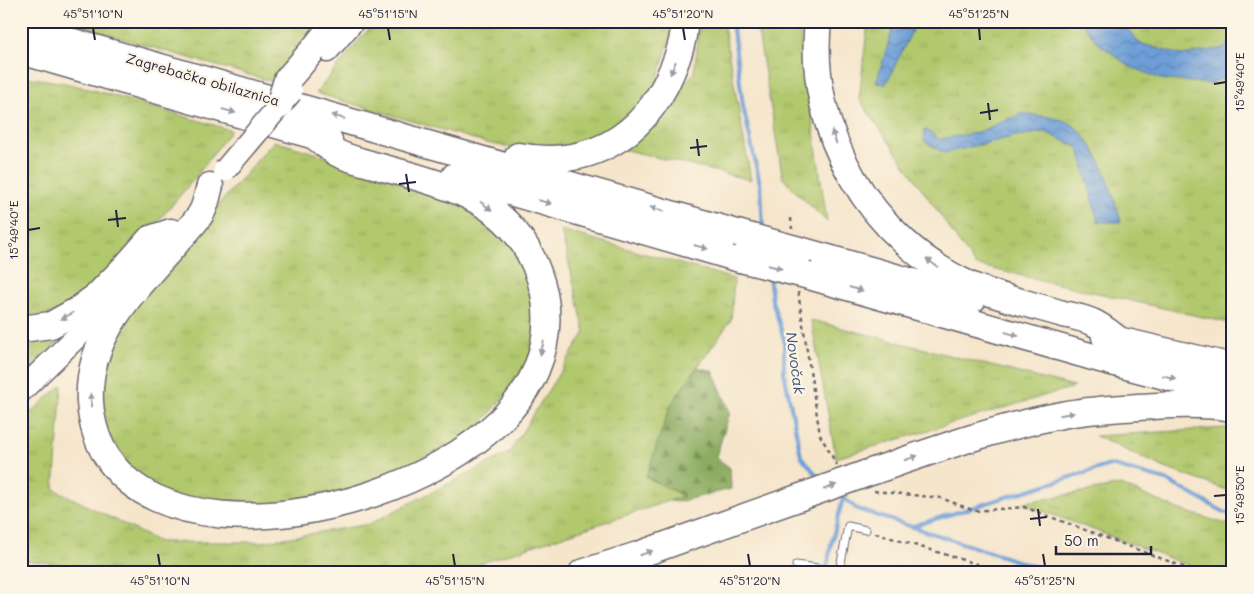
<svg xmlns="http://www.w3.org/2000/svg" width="1254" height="594" viewBox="0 0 1254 594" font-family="Mali,sans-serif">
<defs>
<pattern id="grass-tufts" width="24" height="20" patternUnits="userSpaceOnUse" patternTransform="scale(1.25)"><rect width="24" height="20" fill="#b1c86d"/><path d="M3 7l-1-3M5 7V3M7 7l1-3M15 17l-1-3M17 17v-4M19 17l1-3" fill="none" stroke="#98ac5f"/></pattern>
<pattern id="forest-firs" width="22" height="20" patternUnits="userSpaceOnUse" patternTransform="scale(1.25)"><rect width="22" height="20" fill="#8cac60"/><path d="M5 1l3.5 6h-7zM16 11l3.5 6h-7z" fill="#728c50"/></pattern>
<pattern id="water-waves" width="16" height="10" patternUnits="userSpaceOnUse" patternTransform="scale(1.25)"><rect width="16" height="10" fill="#6d9ed7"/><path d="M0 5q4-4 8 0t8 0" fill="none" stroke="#5980b0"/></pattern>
</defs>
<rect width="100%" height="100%" fill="#fcf5e5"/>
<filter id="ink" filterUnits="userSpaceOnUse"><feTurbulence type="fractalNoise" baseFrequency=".02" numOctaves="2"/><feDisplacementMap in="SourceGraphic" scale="10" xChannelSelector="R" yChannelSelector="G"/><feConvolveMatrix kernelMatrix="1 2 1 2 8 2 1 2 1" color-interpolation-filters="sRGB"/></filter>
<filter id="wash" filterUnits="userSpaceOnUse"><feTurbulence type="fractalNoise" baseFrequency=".0096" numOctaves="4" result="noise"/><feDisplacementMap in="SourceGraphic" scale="20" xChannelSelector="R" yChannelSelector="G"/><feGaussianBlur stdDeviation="1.12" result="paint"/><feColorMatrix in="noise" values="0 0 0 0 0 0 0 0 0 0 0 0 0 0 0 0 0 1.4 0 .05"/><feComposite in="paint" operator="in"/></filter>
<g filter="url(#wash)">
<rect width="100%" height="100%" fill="#f5e5cb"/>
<!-- grass -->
<path fill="url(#grass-tufts)" stroke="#6a7554" d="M 74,21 L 328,21 L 274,82 L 130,41 L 83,26 Z
M 375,21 L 674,21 L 674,25 L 656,85 L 624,123 L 576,149 L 526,151 L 487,143 L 316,93 Z
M 700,21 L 723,21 L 751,180 L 622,149 L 694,73 Z
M 756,21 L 798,21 L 827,222 L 783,179 Z
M 868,21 L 1233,21 L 1233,324 L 975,265 L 859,99 Z
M 21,76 L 65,83 L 100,92 L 231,130 L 195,178 L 125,260 L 77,304 L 21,324 Z
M 274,141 L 449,193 L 499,225 L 529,270 L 536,337 L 526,371 L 474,432 L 315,514 L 150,499 L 101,422 L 102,361 L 136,300 Z
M 561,230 L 734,279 L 731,320 L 670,406 L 647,477 L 684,496 L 451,573 L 147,573 L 21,560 L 21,421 L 62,385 L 54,489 L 159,542 L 261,542 L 369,524 L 509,453 L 585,332 Z
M 811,320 L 1074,387 L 836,458 Z
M 75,325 L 21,379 L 21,338 Z
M 1226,428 L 1233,429 L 1233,492 L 1165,468 L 1095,436 Z
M 1121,485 L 1180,510 L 1233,526 L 1233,573 L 1209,573 L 1021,503 Z"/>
<!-- forest -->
<path fill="url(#forest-firs)" stroke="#57674e" d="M 697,367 L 713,371 L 730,412 L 716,457 L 730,468 L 731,489 L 677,502 L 670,501 L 684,496 L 646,477 L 670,406 Z"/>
<!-- water -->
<path fill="url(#water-waves)" stroke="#486089" d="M 895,21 L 917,21 L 886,84 L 876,83 Z
M 1081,21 L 1121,21 L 1139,43 L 1181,55 L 1226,48 L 1233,36 L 1233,73 L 1210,84 L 1161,79 L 1129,66 L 1097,42 Z
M 1023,113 C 1036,116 1052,116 1065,121 C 1096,133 1113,193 1121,222 L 1098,222 L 1079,148 L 1045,132 L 1017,136 L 944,153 L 924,141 L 925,129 L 939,139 L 976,133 Z"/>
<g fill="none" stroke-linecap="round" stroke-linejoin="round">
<!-- stream -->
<path stroke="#6d9ed7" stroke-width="4" d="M 732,21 L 743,106 L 761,188 L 763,230
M 769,276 L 772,300 L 784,339 L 784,372 L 801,456 L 820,479
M 839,494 L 857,509 L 1054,573
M 913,526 L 1110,465 L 1166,480 L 1224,512 L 1233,515
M 826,573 L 831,545 L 843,498"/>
</g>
</g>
<g filter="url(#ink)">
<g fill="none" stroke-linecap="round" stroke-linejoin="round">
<!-- lane casing -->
<g stroke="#6c666d" stroke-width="9">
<path id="lane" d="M 796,565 L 839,571
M 839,573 L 848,526 L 866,530"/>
</g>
<!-- primary casing -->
<g stroke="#6c666d" stroke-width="25">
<path id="primary" d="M 327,51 L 353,21
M 21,391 L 94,320 L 129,280"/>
</g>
<!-- highway casing -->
<g stroke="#6c666d" stroke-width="29">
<path id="highway" d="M 818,21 C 806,131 871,241 972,286 C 1001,298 1033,305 1063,314 C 1073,316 1083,318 1092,322 C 1102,326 1112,335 1120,341
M 21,27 L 737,233
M 313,50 L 336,21
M 21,51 L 329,140
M 518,156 C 588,169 643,138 671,73 C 678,57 685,38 684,21
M 455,176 L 740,259
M 210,186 C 207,195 206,207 200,215 C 194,224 185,233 177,242 C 136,289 86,335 90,402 C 103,594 474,515 536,370 C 546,346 549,319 544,293 C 539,272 530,250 516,233 C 483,191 426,180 377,166 C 364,162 349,159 337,153 C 329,148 321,141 313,135
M 803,251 L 973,299
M 809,276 L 1100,359 L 1233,394
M 21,329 L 51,325 L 78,310 L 97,296 L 129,263 L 150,239 L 171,232
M 1105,337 L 1233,367
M 865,474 C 929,452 994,428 1062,415 C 1087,410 1112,409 1138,407 C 1169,405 1201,403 1233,408
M 582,573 L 638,555 L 795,499"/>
</g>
<!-- path -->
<path stroke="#6c666d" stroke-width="2.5" stroke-dasharray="4 4" stroke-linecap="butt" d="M 791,218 L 792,229
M 798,292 L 820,435 L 837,465
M 874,491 L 941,498 L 975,511 L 1024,507 L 1200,573
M 875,533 L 1006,573"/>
<!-- lane -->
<use href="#lane" stroke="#fff" stroke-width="7"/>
<!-- primary -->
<use href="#primary" stroke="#fff" stroke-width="22"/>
<!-- highway -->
<use href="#highway" stroke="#fff" stroke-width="26"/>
<!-- primary-bridge casing -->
<g stroke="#6c666d" stroke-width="25" stroke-linecap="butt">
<path id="primary-bridge" d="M 225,170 L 291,92"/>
</g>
<!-- highway-bridge casing -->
<g stroke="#6c666d" stroke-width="29" stroke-linecap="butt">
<path id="highway-bridge" d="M 279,106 L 287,80 L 313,50
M 737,233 L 803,251
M 740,259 L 809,276
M 795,499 L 865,474"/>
</g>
<!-- primary-bridge -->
<use href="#primary-bridge" stroke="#fff" stroke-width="22"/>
<!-- highway-bridge -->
<use href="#highway-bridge" stroke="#fff" stroke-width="26"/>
</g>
<!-- one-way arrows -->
<defs><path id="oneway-solid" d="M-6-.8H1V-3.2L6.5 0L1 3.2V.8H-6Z" transform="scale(1.25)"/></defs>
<g fill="#9c9ca7">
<use href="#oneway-solid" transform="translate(673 68) rotate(113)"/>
<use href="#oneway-solid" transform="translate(229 111) rotate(16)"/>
<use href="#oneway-solid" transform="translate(338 117) rotate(-164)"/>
<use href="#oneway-solid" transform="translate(834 137) rotate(-110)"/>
<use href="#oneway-solid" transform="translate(545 202) rotate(16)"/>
<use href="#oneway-solid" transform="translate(486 206) rotate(37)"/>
<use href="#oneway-solid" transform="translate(657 209) rotate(-164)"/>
<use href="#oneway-solid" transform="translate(701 247) rotate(16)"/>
<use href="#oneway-solid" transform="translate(932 263) rotate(-145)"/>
<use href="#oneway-solid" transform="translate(775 267) rotate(14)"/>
<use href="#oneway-solid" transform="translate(856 289) rotate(16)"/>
<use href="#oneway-solid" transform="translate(67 316) rotate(152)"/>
<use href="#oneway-solid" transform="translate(1012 334) rotate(16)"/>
<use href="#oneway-solid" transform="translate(542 348) rotate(104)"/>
<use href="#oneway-solid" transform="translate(1169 377) rotate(15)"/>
<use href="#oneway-solid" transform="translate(91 400) rotate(-92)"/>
<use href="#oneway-solid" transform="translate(1067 414) rotate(-9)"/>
<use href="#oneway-solid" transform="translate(911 458) rotate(-19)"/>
<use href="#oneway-solid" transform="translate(830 487) rotate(-20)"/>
<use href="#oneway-solid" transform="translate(646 553) rotate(-20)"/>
</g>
</g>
<!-- ticks -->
<path fill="none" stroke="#22223b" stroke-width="2" d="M 93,28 L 95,40M 388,28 L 390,40M 683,28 L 685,40M 979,28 L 980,40M 1214,84 L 1226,82M 988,103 L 990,120M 980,113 L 998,110M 697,139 L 699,156M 690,148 L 707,146M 406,174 L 409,192M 399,184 L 416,182M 116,210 L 118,227M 108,220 L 126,218M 28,230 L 40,228M 1214,496 L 1226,495M 1038,509 L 1040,526M 1030,519 L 1047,517M 158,554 L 160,566M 453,554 L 455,566M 748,554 L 750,566M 1043,554 L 1045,566"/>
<g text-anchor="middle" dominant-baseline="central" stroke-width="4.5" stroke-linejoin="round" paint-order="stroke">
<!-- street labels -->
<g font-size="14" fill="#22223b" stroke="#fcf5e5">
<text transform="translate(203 79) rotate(16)">Zagrebačka obilaznica</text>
</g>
<!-- water labels -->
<g font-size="15" font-style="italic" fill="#405479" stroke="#fcf5e5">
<text transform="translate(796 363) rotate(82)">Novočak</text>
</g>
</g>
<!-- margin -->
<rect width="1254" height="594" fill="none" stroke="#fcf5e5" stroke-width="55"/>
<!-- scale -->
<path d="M1056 546v8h95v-8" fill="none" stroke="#22223b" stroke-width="2.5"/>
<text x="1064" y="546" font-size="15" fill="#22223b" stroke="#fcf5e5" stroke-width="4" paint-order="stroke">50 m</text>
<rect x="28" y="28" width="1198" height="538" fill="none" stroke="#22223b" stroke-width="2"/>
<g font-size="12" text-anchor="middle" fill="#22223b">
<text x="93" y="18">45°51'10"N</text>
<text x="388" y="18">45°51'15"N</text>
<text x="683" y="18">45°51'20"N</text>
<text x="979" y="18">45°51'25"N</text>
<text transform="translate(1240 82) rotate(-90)" y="4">15°49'40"E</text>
<text transform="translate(14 230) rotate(-90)" y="4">15°49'40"E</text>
<text transform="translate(1240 495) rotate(-90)" y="4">15°49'50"E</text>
<text x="160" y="585">45°51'10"N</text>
<text x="455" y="585">45°51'15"N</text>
<text x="750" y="585">45°51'20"N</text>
<text x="1045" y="585">45°51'25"N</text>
</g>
</svg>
